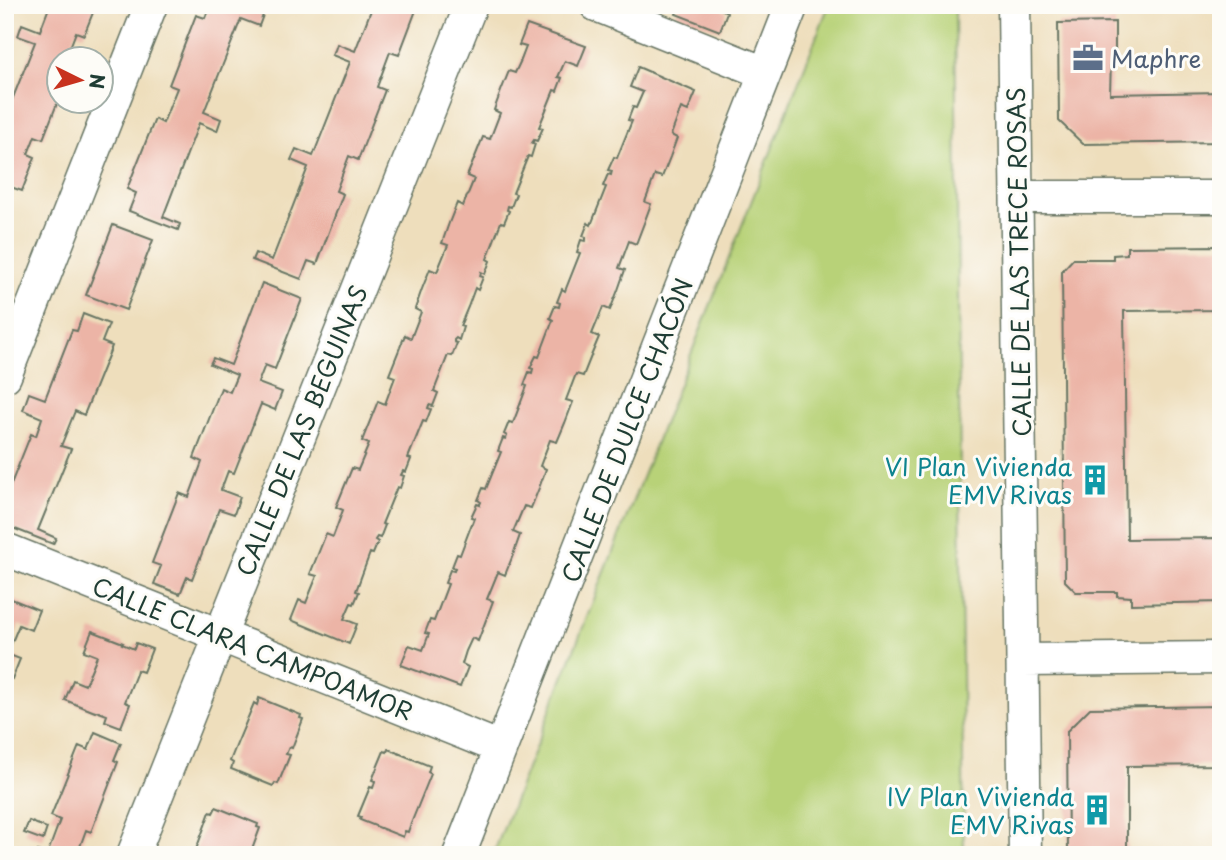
<svg xmlns="http://www.w3.org/2000/svg" width="1226" height="860" viewBox="0 0 1226 860" font-family="'Playpen Sans',sans-serif">
<rect width="100%" height="100%" fill="#fdfcf7"/>
<filter id="ink" filterUnits="userSpaceOnUse"><feTurbulence type="fractalNoise" baseFrequency=".0143" numOctaves="2"/><feDisplacementMap in="SourceGraphic" scale="14" xChannelSelector="R" yChannelSelector="G"/><feConvolveMatrix kernelMatrix="1 2 1 2 8 2 1 2 1" color-interpolation-filters="sRGB"/></filter>
<filter id="wash" filterUnits="userSpaceOnUse"><feTurbulence type="fractalNoise" baseFrequency=".00686" numOctaves="4" result="noise"/><feDisplacementMap in="SourceGraphic" scale="28" xChannelSelector="R" yChannelSelector="G"/><feGaussianBlur stdDeviation="1.57" result="paint"/><feColorMatrix in="noise" values="0 0 0 0 0 0 0 0 0 0 0 0 0 0 0 0 0 1.4 0 .05"/><feComposite in="paint" operator="in"/></filter>
<g filter="url(#wash)">
<rect width="100%" height="100%" fill="#eedebc"/>
<!-- green -->
<path fill="#b8d278" stroke="#6c8856" stroke-width="2" d="M 829,5 L 955,5 L 964,855 L 493,855 Z"/>
<g id="blocks">
<!-- building -->
<path fill="#ecb4a6" d="M 50,5 L 96,5 L 84,35 L 76,32 L 65,60 L 60,60 L 60,96 L 43,139 L 35,136 L 28,154 L 35,157 L 22,191 L 5,185 L 5,118 L 35,42 L 18,36 L 22,24 L 40,31 Z
M 210,5 L 247,5 L 246,8 L 263,15 L 259,26 L 241,19 L 204,112 L 221,119 L 217,131 L 199,123 L 163,217 L 180,224 L 178,230 L 129,211 L 136,193 L 127,189 L 155,119 L 163,123 L 177,88 L 169,85 L 196,15 L 205,18 Z
M 373,5 L 418,5 L 399,55 L 390,52 L 377,87 L 385,90 L 358,160 L 349,156 L 336,191 L 343,194 L 317,264 L 308,261 L 301,279 L 252,260 L 255,253 L 272,260 L 308,167 L 291,160 L 296,149 L 313,156 L 350,62 L 332,55 L 335,50 L 337,44 L 355,51 Z
M 679,5 L 722,5 L 721,9 L 727,12 L 720,31 L 676,14 Z
M 1115,22 L 1115,60 L 1111,60 L 1110,94 L 1221,92 L 1221,142 L 1083,144 L 1059,121 L 1058,23 Z
M 527,25 L 586,46 L 578,66 L 565,61 L 558,77 L 562,78 L 557,91 L 554,90 L 539,127 L 543,128 L 537,141 L 534,140 L 532,143 L 535,144 L 531,157 L 528,156 L 513,193 L 516,194 L 511,207 L 508,206 L 507,210 L 509,211 L 504,223 L 501,222 L 487,259 L 490,261 L 485,274 L 481,272 L 480,276 L 483,277 L 478,290 L 475,288 L 468,307 L 460,326 L 463,327 L 459,340 L 456,338 L 454,340 L 454,342 L 457,343 L 452,356 L 448,355 L 434,391 L 438,393 L 433,406 L 429,405 L 428,408 L 431,409 L 426,422 L 423,421 L 408,458 L 411,459 L 406,472 L 403,471 L 401,475 L 404,476 L 400,488 L 397,487 L 382,524 L 385,525 L 380,538 L 377,537 L 375,540 L 378,542 L 373,554 L 370,553 L 356,591 L 359,592 L 354,604 L 351,603 L 344,619 L 357,624 L 349,644 L 291,620 L 299,600 L 306,603 L 317,576 L 310,574 L 326,534 L 333,537 L 343,510 L 336,507 L 352,468 L 358,470 L 369,444 L 362,441 L 378,401 L 385,404 L 395,377 L 389,375 L 405,335 L 411,338 L 421,312 L 415,309 L 422,289 L 430,269 L 437,272 L 448,245 L 442,243 L 449,223 L 457,203 L 463,206 L 474,179 L 467,176 L 475,157 L 483,137 L 490,139 L 500,113 L 494,110 L 501,91 L 509,71 L 515,73 L 521,60 L 526,47 L 519,45 Z
M 638,67 L 696,92 L 688,111 L 681,108 L 671,135 L 677,138 L 670,157 L 662,177 L 655,175 L 645,202 L 651,204 L 644,223 L 636,244 L 629,241 L 619,268 L 625,270 L 618,290 L 610,310 L 603,307 L 592,334 L 599,337 L 591,356 L 583,376 L 576,374 L 566,400 L 573,402 L 565,423 L 557,442 L 550,440 L 540,466 L 546,469 L 539,488 L 531,508 L 524,506 L 513,532 L 520,535 L 513,555 L 505,575 L 498,572 L 487,599 L 493,601 L 478,641 L 472,638 L 466,651 L 462,664 L 468,667 L 460,687 L 401,665 L 409,645 L 423,650 L 429,634 L 425,633 L 430,620 L 434,621 L 448,584 L 445,583 L 450,570 L 454,571 L 455,568 L 452,567 L 457,554 L 460,555 L 474,518 L 471,517 L 477,504 L 480,505 L 480,504 L 481,502 L 478,500 L 483,488 L 486,489 L 501,452 L 498,451 L 503,438 L 506,439 L 507,436 L 504,434 L 509,422 L 513,423 L 527,386 L 524,385 L 529,372 L 532,373 L 533,369 L 530,368 L 536,356 L 539,357 L 553,320 L 550,318 L 555,306 L 559,307 L 560,303 L 557,302 L 562,289 L 565,291 L 580,253 L 577,252 L 581,240 L 585,241 L 586,240 L 586,237 L 583,236 L 588,223 L 591,225 L 606,187 L 603,186 L 608,174 L 611,175 L 612,171 L 608,170 L 614,157 L 617,158 L 632,121 L 628,120 L 633,107 L 636,108 L 643,92 L 630,87 Z
M 113,225 L 153,240 L 126,310 L 86,295 Z
M 1221,246 L 1221,310 L 1124,311 L 1127,539 L 1221,538 L 1221,602 L 1131,604 L 1131,597 L 1117,596 L 1117,592 L 1076,592 L 1065,581 L 1062,271 L 1073,259 L 1113,259 L 1113,255 L 1127,254 L 1127,247 Z
M 262,283 L 302,299 L 275,369 L 265,365 L 258,383 L 282,392 L 275,410 L 261,404 L 234,473 L 228,471 L 221,490 L 240,497 L 234,514 L 219,509 L 192,579 L 187,577 L 180,594 L 154,584 L 161,566 L 152,563 L 179,493 L 189,497 L 202,462 L 194,458 L 221,388 L 230,392 L 237,375 L 210,364 L 213,358 L 231,365 Z
M 83,314 L 109,324 L 102,342 L 112,346 L 84,415 L 75,411 L 61,446 L 71,449 L 38,530 L 56,538 L 53,544 L 5,525 L 5,499 L 31,434 L 36,436 L 42,418 L 23,410 L 29,393 L 45,399 L 72,330 L 77,331 Z
M 5,598 L 8,599 L 9,598 L 39,610 L 31,630 L 19,625 L 7,654 L 20,659 L 12,679 L 5,676 Z
M 92,631 L 123,643 L 122,644 L 134,649 L 136,643 L 152,649 L 143,672 L 137,670 L 136,674 L 125,702 L 130,704 L 121,727 L 105,721 L 107,715 L 96,711 L 95,712 L 65,700 L 73,680 L 85,685 L 97,656 L 84,651 Z
M 259,698 L 301,715 L 300,718 L 303,719 L 292,748 L 289,747 L 286,754 L 290,755 L 278,784 L 275,783 L 273,786 L 231,769 L 233,763 L 230,761 L 236,746 L 254,703 L 257,705 Z
M 1221,706 L 1221,765 L 1127,766 L 1127,855 L 1068,855 L 1067,731 L 1090,708 Z
M 95,732 L 121,743 L 114,760 L 118,762 L 91,832 L 86,830 L 77,855 L 36,855 L 38,851 L 47,855 L 60,820 L 51,816 L 79,746 L 88,750 Z
M 388,749 L 430,766 L 428,772 L 431,774 L 410,826 L 408,832 L 405,831 L 403,837 L 360,820 L 361,817 L 358,816 L 370,787 L 373,788 L 374,785 L 375,781 L 372,780 L 384,751 L 387,752 Z
M 216,807 L 258,824 L 257,827 L 260,828 L 250,855 L 194,855 L 210,812 L 213,813 Z
M 29,821 L 47,828 L 43,840 L 24,833 Z"/>
</g>
</g>
<g filter="url(#ink)">
<use href="#blocks" fill-opacity="0" stroke="#677564" stroke-width="2"/>
<g fill="none" stroke-linecap="round" stroke-linejoin="round">
<!-- minor casing -->
<g stroke="#677564" stroke-width="35">
<path id="minor" d="M 596,5 L 765,73
M 1014,5 L 1025,855
M 1017,197 L 1221,197
M 5,376 L 151,5
M 5,549 L 501,748
M 1023,660 L 1221,658
M 133,855 L 471,5
M 459,855 L 792,5"/>
</g>
<!-- minor -->
<use href="#minor" stroke="#fff" stroke-width="32"/>
</g>
</g>
<!-- icons -->
<defs>
<g id="office-bare" transform="scale(2.415)"><path d="M-6-3h4V-5.5h4V-3h4V5H-6ZM-1-4.5V-3h2v-1.5ZM-6 0V1H6V0Z" fill="#5c6f8a" stroke="#fdfcf7" stroke-width="2.5" paint-order="stroke"/></g>
<g id="building-bare" transform="scale(2.415)"><path d="M-4-6H4V6H1V3H-1V6H-4ZM-2.5-4.3h1.7v1.8h-1.7ZM.8-4.3h1.7v1.8H.8ZM-2.5-1h1.7V.8h-1.7ZM.8-1h1.7V.8H.8Z" fill="#0f9aa8" stroke="#fdfcf7" stroke-width="2.5" paint-order="stroke"/></g>
</defs>
<g fill-rule="evenodd">
<use href="#office-bare" x="1088" y="58"/>
<use href="#building-bare" x="1095" y="480"/>
<use href="#building-bare" x="1097" y="810"/>
</g>
<g text-anchor="middle" dominant-baseline="central" stroke-width="6" stroke-linejoin="round" paint-order="stroke">
<!-- service labels -->
<g font-size="24" fill="#4e5e75" stroke="#fdfcf7" text-anchor="start">
<text x="1111" y="58">Maphre</text>
</g>
<!-- street labels -->
<g font-size="24" fill="#1f3d34" stroke="#fdfcf7">
<text transform="translate(1018 262) rotate(-91)">CALLE DE LAS TRECE ROSAS</text>
<text transform="translate(301 430) rotate(-68)">CALLE DE LAS BEGUINAS</text>
<text transform="translate(626 430) rotate(-69)">CALLE DE DULCE CHACÓN</text>
<text transform="translate(253 648) rotate(22)">CALLE CLARA CAMPOAMOR</text>
</g>
<!-- culture labels -->
<g font-size="24" fill="#0d838f" stroke="#fdfcf7" text-anchor="end">
<text x="1072" y="466">VI Plan Vivienda<tspan x="1072" dy="28">EMV Rivas</tspan></text>
<text x="1074" y="796">IV Plan Vivienda<tspan x="1074" dy="28">EMV Rivas</tspan></text>
</g>
</g>
<!-- margin -->
<rect width="1226" height="860" fill="none" stroke="#fdfcf7" stroke-width="28"/>
<!-- north arrow -->
<g transform="translate(80 80) rotate(95)"><circle r="33" fill="#fdfcf7" stroke="#a4b0a9" stroke-width="2"/>
<path d="M0-5L12 26L0 18L-12 26Z" fill="#c8321e"/>
<text y="-10" font-size="19" font-weight="bold" text-anchor="middle" fill="#1f3d34">N</text>
</g>
</svg>
